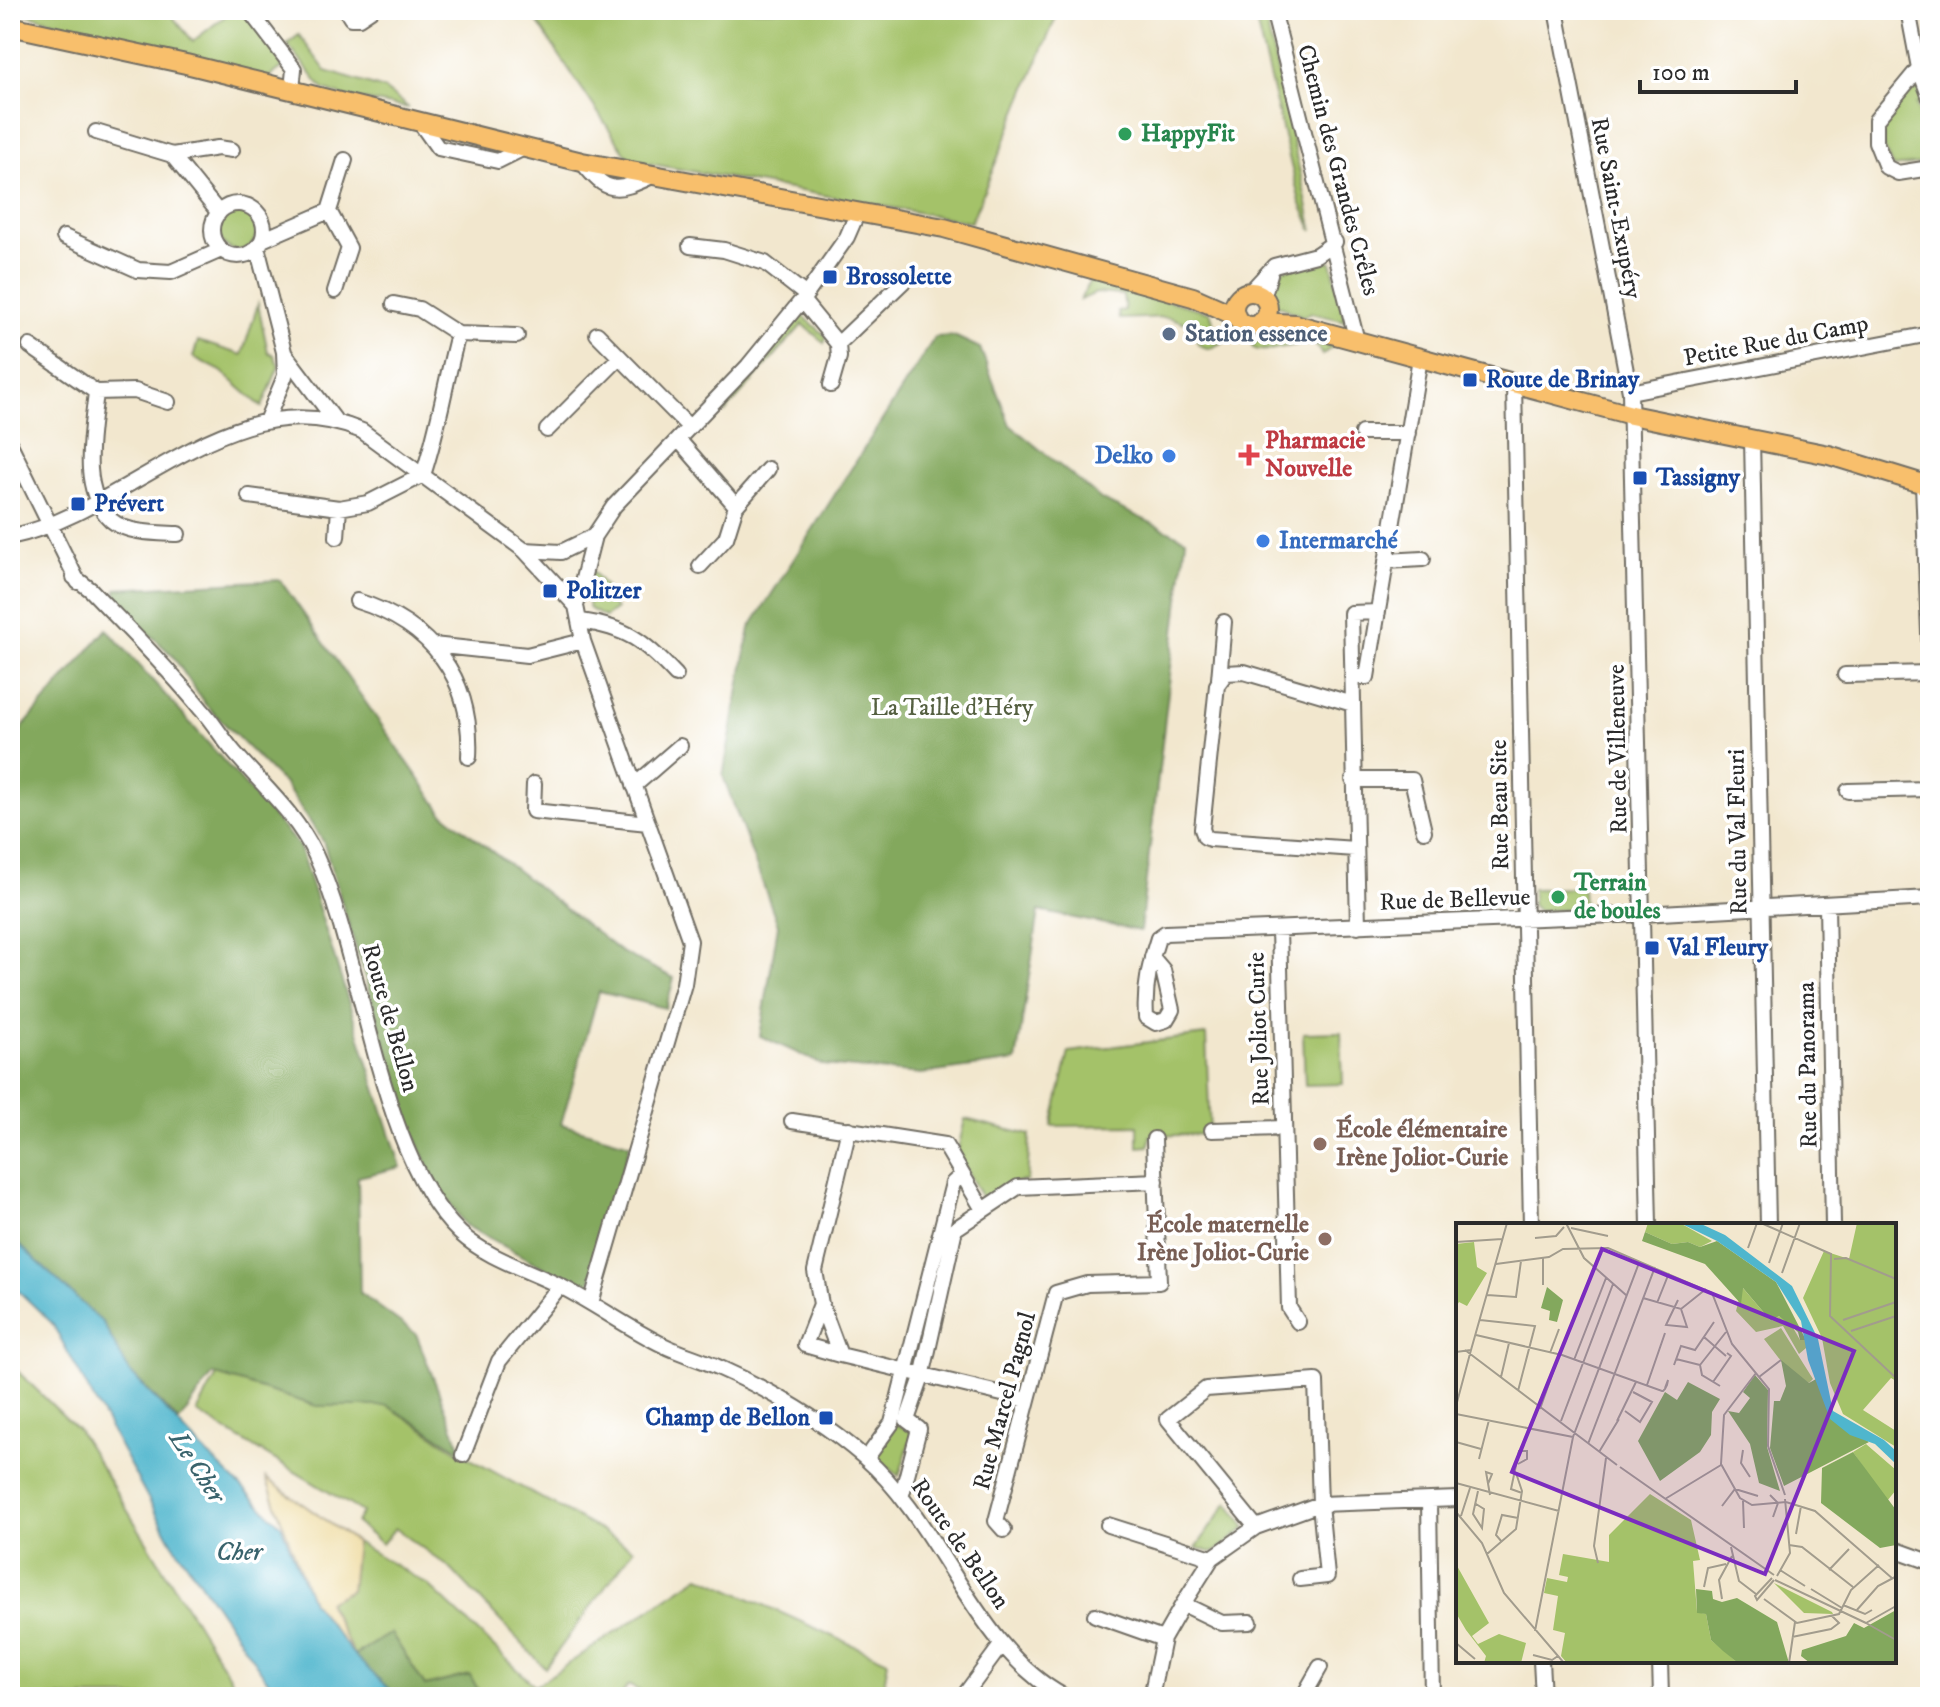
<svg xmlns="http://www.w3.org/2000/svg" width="1940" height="1707" viewBox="0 0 1940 1707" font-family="'IM FELL DW Pica',serif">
<rect width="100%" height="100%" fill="#fff"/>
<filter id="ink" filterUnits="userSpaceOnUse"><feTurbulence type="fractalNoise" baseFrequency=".0125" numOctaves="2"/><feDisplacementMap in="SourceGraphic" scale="16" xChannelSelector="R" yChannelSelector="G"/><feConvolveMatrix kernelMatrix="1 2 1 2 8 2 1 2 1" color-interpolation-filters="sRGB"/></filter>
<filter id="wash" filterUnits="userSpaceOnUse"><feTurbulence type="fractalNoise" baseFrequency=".006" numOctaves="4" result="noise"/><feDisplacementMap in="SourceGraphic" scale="32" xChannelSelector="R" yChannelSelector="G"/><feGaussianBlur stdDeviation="1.8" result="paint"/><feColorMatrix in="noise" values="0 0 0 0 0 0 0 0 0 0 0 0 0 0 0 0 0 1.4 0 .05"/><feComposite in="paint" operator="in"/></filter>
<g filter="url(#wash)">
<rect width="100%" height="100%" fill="#f2e7ce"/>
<!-- green -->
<path fill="#a4c269" stroke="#68764a" stroke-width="2" d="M 10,10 L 167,10 L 193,41 L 233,10 L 244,10 L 283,62 L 283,67 L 268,78 Z
M 529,10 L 1059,10 L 971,222 L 630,160 Z
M 1265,16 L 1313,231 L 1300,202 L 1255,18 Z
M 299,35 L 326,71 L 384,89 L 409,108 L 345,97 L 323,89 L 287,44 Z
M 1909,88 L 1920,90 L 1926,105 L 1916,104 L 1930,143 L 1930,163 L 1893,167 C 1872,130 1884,117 1909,88 Z
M219 231a19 19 0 1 1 38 0a19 19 0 1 1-38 0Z
M 1331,261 L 1345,321 L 1312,313 L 1302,316 L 1275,304 L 1270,287 L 1284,269 Z
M 1090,280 L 1210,312 L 1217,333 L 1227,340 L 1209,349 L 1199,345 L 1189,324 L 1168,317 L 1119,319 L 1118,312 L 1125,310 L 1123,295 L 1096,293 L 1080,300 Z
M 258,304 L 268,352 L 274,355 L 279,366 L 262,407 L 221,371 L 193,357 L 198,341 L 242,355 Z
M 801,314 L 827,337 L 824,343 L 803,324 L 725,412 L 723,402 Z
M 1278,331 L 1337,343 L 1322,355 L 1316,345 C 1296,340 1265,356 1253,348 L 1252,344 Z
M 591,569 L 607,589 L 603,595 L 616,609 L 605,617 L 588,608 Z
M 1583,888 L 1584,909 L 1538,911 L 1532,905 L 1532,889 Z
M 1341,1032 L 1343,1084 L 1305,1085 L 1303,1033 Z
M 1206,1035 L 1210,1134 L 1150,1136 L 1149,1146 L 1138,1147 L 1138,1125 L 1052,1126 L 1069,1052 Z
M 965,1119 L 1030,1135 L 1027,1181 L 1017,1182 L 983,1200 L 957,1153 Z
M 10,1364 L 78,1430 L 242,1697 L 10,1697 Z
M 217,1375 L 317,1406 L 388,1406 L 463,1455 L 634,1549 L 545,1668 L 450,1568 L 395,1528 L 382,1544 L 356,1523 L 362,1512 L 197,1413 Z
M 896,1424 L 913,1432 L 899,1476 L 875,1456 Z
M 1228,1502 L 1246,1528 L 1214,1553 L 1196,1548 Z
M 356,1542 L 428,1585 L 535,1686 L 700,1576 L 888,1661 L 882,1697 L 652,1697 L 628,1685 L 620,1697 L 482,1697 L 469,1675 L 425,1686 L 391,1633 L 354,1655 L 327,1601 L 351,1590 Z"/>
<!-- forest -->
<path fill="#83a85d" stroke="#576a44" stroke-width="2" d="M 954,336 L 980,348 L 1010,425 L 1102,500 L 1186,539 L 1140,931 L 1039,911 L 1016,1061 L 921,1074 L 823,1065 L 760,1036 L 778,925 L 723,776 L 750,628 L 935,337 Z
M 280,580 L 443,813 L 621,952 L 674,978 L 666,1008 L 599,992 L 561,1124 L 630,1144 L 590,1284 L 581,1288 L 465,1225 L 434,1178 L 411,1128 L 323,841 L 285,785 L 205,704 L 172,655 L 116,603 L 116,589 Z
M 107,629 L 299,846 L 401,1167 L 358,1177 L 360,1293 L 416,1334 L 462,1451 L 388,1406 L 317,1406 L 213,1374 L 179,1422 L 129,1371 L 103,1323 L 10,1236 L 10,742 Z
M 391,1633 L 425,1686 L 470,1675 L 482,1697 L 397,1697 L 354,1655 Z"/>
<!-- sand -->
<path fill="#eeda9e" stroke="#8c8264" stroke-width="2" d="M 266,1478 L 356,1542 L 351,1590 L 327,1602 L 354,1655 L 312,1602 Z"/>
<!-- water -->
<path fill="#4fb6cd" stroke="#3d707c" stroke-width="2" d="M 10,1236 L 103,1323 L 129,1371 L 200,1447 L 281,1525 L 312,1602 L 354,1655 L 397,1697 L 281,1697 L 275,1691 L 172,1542 L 52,1323 L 10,1283 Z"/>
</g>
<g filter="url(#ink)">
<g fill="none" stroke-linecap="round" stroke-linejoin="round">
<!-- minor casing -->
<g stroke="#716d64" stroke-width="18">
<path id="minor" d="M 249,10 L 294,69 L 292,90
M 346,10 L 351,18 L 359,18 L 371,10
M 1273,10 L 1357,341
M 1556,10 L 1630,392 L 1649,1225
M 1908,10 L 1919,68 L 1930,98
M 1919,68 L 1876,120 L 1876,142 L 1886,167 L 1898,173 L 1930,168
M 421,124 L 438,148 L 498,161 L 524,148
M 96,132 L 172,155 L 219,213
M 172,155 L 218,148 L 232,150
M 582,162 C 607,194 616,193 652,176
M212 230a26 26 0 1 1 52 0a26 26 0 1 1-52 0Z
M 329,211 L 349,248 L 335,291
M 64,237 L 138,270 L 171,272 L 221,250
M 262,240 L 329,211 L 345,160
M 690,246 L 724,250 L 765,263 L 806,295
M 257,247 L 284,352 L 285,376 L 267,419
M 1249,293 L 1274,266 L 1316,255 L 1335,242
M 1263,298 L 1270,274
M 802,300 L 838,344
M 394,304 L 419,309 L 458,334 L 517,336
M 597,334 L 689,427
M 30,346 L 96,392 L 135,391 L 168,402
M 284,353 L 334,419
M 1514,384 L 1531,1225
M 831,385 L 839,357 L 838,344 L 907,278
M 96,392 C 92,431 78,489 111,520 C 127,534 158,533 178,534
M 1630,392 L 1930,334
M 547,430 L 618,359
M 1362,433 L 1408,433
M 678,439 L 736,506
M 1752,439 L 1768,1225
M 10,444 L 78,582
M 1923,484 L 1930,658
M 249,496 L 339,508 L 368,503 L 423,475 C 439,427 445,383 458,334
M 10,537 C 130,512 233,376 362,431 L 524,550 L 576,606 L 583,641 L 690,941 L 684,984 L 591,1303
M 337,537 L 339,508
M 524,550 L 561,552 L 594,536
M 1386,561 L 1423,559
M 700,566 L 726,538 L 736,506 L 768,469
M 74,577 L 91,590 C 128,629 167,667 201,709 C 213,722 222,738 234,752 C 262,785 296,814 315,854 C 364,959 378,1155 460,1233 C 488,1259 529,1270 562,1287 C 597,1305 628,1328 663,1345 C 681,1354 701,1359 720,1368 C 772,1391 821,1420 864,1457 C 943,1525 973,1648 1065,1697
M 357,601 C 432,624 473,679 469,757
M 576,606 L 594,536 L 614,506 L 748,366 L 806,295 L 847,237 L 857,214
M 581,621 C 628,628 644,641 676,675
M 433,645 L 527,655 L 583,641
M 1845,675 L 1930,673
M 1352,677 L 1367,677 L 1420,358
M 1219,679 L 1224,622
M 1353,704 L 1244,672 L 1226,673 L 1217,685 L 1202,829 L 1205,837 L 1210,839 L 1355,849
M 1353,780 L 1412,780 L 1424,831
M 534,784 L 533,811 L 648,823
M 634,786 L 680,746
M 1848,791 L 1930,789
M 1827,905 L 1833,1225
M 1358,926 L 1351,613 L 1378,612
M 1279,929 L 1289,1308 L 1298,1322
M 1152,957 L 1163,970 L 1172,1010 L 1166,1020 L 1156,1023 L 1146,1017 C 1144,989 1149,964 1158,938 L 1165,933 L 1643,914 L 1930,898
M 792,1121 L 945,1145 L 982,1208
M 1212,1130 L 1284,1128
M 821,1304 L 840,1355 L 1027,1400
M 840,1355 L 805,1345 L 821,1304 L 815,1271 L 849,1129
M 463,1455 L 499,1361 L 560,1286
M 866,1459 L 892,1423 L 953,1183 L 962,1175
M 902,1494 L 919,1429 L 907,1420 L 922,1377 L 955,1229 L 1018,1187 L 1156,1181
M 1429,1501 L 1432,1697
M 1108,1525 L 1212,1558
M 1256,1527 L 1168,1419 L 1206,1389 L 1316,1381 L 1320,1504 L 1327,1576 L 1300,1579
M 1004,1530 L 996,1521 L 1056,1293 L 1087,1284 L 1159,1282 L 1154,1139
M 1894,1549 L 1930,1562
M 1183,1604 L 1222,1623 L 1250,1622
M 1095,1615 L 1163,1639
M 1541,1661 L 1543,1697
M 1660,1661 L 1661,1697
M 963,1697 L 1002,1644
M 1151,1697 L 1163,1639 L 1183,1604 L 1212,1558 L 1256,1527 L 1320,1504 L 1458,1499
M 1303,1697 L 1320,1667"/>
</g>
<!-- major casing -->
<g stroke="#716d64" stroke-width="22">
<path id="major" d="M 10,26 L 186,64 L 582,162 L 944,228 L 1193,297 L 1236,316
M1234 309a17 17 0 1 1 34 0a17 17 0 1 1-34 0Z
M 1261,322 L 1295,324 L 1631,415 L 1829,455 L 1930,486"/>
</g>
<!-- minor -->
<use href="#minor" stroke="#fff" stroke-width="14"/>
<!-- major -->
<use href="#major" stroke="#f8bf6c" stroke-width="18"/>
</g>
</g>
<!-- markers -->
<g fill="#2e9e5b" stroke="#fff" stroke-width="3">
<circle cx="1125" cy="134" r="8"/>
<circle cx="1558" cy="897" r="8"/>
</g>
<g fill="#1a4fb4" stroke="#fff" stroke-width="3">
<rect x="822" y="269" width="16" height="16" rx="4"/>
<rect x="1462" y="372" width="16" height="16" rx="4"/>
<rect x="1632" y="470" width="16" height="16" rx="4"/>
<rect x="70" y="496" width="16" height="16" rx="4"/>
<rect x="542" y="583" width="16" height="16" rx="4"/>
<rect x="1644" y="940" width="16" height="16" rx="4"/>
<rect x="818" y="1410" width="16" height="16" rx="4"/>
</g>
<circle fill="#5c6f8a" stroke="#fff" stroke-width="3" cx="1169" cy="334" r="8"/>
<path fill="#e0444e" stroke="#fff" stroke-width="3" d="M1245 443h8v8h8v8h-8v8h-8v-8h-8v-8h8z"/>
<g fill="#3f7fe0" stroke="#fff" stroke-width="3">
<circle cx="1169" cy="456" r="8"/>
<circle cx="1263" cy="541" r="8"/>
</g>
<g fill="#8d6e63" stroke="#fff" stroke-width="3">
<circle cx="1320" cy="1144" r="8"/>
<circle cx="1325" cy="1239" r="8"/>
</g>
<g text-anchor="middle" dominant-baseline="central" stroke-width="7" stroke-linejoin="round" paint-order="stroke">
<!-- leisure labels -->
<g font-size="24" font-weight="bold" fill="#27864d" stroke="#fff" text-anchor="start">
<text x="1141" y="134">HappyFit</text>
<text x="1574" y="883">Terrain<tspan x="1574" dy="28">de boules</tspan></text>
</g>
<!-- street labels -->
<g font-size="24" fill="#2b2b2b" stroke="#fff">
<text transform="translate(1338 170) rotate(75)">Chemin des Grandes Crêles</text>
<text transform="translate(1616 208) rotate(79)">Rue Saint-Exupéry</text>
<text transform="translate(1776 341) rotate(-11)">Petite Rue du Camp</text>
<text transform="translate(1618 749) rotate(-91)">Rue de Villeneuve</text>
<text transform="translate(1500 805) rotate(-91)">Rue Beau Site</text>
<text transform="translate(1738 832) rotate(-91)">Rue du Val Fleuri</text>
<text transform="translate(1455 900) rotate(-2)">Rue de Bellevue</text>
<text transform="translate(390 1018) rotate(74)">Route de Bellon</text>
<text transform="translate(1259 1029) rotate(-92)">Rue Joliot Curie</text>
<text transform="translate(1808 1065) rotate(-91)">Rue du Panorama</text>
<text transform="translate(1005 1401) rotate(-75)">Rue Marcel Pagnol</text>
<text transform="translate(960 1544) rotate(55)">Route de Bellon</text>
</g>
<!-- transit labels -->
<g font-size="24" font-weight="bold" fill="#164399" stroke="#fff" text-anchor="start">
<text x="846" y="277">Brossolette</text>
<text x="1486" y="380">Route de Brinay</text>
<text x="1656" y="478">Tassigny</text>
<text x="94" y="504">Prévert</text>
<text x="566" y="591">Politzer</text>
<text x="1668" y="948">Val Fleury</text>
<text x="810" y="1418" text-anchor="end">Champ de Bellon</text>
</g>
<!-- service labels -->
<g font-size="24" font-weight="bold" fill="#4e5e75" stroke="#fff" text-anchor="start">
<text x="1185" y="334">Station essence</text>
</g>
<!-- health labels -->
<g font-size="24" font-weight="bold" fill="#be3a42" stroke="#fff" text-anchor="start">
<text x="1265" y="441">Pharmacie<tspan x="1265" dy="28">Nouvelle</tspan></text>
</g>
<!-- shop labels -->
<g font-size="24" font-weight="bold" fill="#366cbe" stroke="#fff" text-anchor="end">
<text x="1153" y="456">Delko</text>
<text x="1279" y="541" text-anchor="start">Intermarché</text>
</g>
<!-- park labels -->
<g font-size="24" fill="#556041" stroke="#fff">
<text x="952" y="708">La Taille d'Héry</text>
</g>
<!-- education labels -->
<g font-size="24" font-weight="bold" fill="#785e54" stroke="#fff" text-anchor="start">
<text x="1336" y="1130">École élémentaire<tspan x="1336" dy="28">Irène Joliot-Curie</tspan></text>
<text x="1309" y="1225" text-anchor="end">École maternelle<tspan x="1309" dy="28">Irène Joliot-Curie</tspan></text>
</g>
<!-- water labels -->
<g font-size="26" font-style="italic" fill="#39636c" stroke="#fff">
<text transform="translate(197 1467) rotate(57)">Le Cher</text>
<text x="239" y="1552">Cher</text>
</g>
</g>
<!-- overview -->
<g transform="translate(1456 1223)">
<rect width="440" height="440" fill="#f2e7ce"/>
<path d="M 192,0 L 224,0 L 256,18 L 244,24 L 232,19 L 216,21 L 189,9 ZM 401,0 L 440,0 L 440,158 L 435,155 L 407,187 L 440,208 L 440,224 L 387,191 L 374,160 L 366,115 L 347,75 L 368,28 L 393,36 ZM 18,19 L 21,44 L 31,50 L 11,83 L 3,79 L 0,84 L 0,21 ZM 286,64 L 315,98 L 323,93 L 335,101 L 344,117 L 350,117 L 350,125 L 343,131 L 327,103 L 300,109 L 280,88 ZM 325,105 L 357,156 L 353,160 L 332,147 L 308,116 ZM 410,221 L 440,247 L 440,267 L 431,278 L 397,229 ZM 194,271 L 235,297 L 244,337 L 237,338 L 241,389 L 250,391 L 255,417 L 282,440 L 111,440 L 105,433 L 109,410 L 97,407 L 102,373 L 88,370 L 91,355 L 111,359 L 112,354 L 103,352 L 107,331 L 153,339 L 153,312 ZM 0,341 L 33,400 L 16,413 L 22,421 L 43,411 L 70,420 L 65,440 L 28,440 L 30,433 L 10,407 L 0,390 ZM 318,360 L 376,389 L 377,391 L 348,390 Z" fill="#a4c269"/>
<path d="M 189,9 L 216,21 L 232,19 L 244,24 L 261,18 L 320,59 L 350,117 L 344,117 L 342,109 L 323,93 L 315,98 L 287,65 L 285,81 L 249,41 L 186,18 ZM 91,64 L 107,77 L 101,99 L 93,97 L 94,88 L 85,85 ZM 325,137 L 353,160 L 360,156 L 375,196 L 413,219 L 328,263 L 314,225 L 318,178 L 324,178 L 330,163 ZM 299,152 L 312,167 L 311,224 L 324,268 L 303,260 L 294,221 L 272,188 L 283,190 L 294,175 L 287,169 ZM 232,159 L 264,176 L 256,189 L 255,212 L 244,229 L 204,258 L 182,218 L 209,169 L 221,177 ZM 397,229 L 440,287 L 440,322 L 424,325 L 365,280 L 366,245 ZM 240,366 L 256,368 L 257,376 L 266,379 L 281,375 L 321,399 L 333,440 L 282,440 L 267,428 L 255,417 L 250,391 L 241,390 ZM 440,387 L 440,440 L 354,440 L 345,433 L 346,427 L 390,413 L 398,400 L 408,405 Z" fill="#83a85d"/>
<path d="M 224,0 L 243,0 L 269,12 L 336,63 L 362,116 L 377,188 L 428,217 L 440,228 L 440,241 L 419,221 L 394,212 L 374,196 L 352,137 L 345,98 L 320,59 L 261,18 Z" fill="#4fb6cd"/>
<path fill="none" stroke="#a29c8d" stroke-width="2" d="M 110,0 L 128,35 L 170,72M 305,0 L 375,31 L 374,93 L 440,155M 115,5 L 152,13M 79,15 L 100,13 L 108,4M 0,19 L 46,16M 292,25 L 301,0M 87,35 L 87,62M 378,36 L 390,35 L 440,56M 313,40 L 327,0M 40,41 L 93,34 L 107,26 L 152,25 L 256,70 L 276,121 L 313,166 L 312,223 L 329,272M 326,50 L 344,0M 31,72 L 60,74 L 65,38M 187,75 L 225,86 L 250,66M 222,77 L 210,102 L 231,104 L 225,86M 201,80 L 213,50M 24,97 L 79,103 L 62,168M 387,97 L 440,79M 395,108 L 440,93M 20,112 L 106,132 L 206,168 L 207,168 L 209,166 L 211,162 L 212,157 L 209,165M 248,114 L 270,133M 9,127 L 161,242M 15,127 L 51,0M 0,129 L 15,127 L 0,183M 94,130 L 103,106M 220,136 L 244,142M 118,137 L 150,55M 218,142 L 225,123 L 239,127 L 258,99M 244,142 L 270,109M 244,142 L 246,152 L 264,163M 300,150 L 268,192 L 265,241 L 284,275 L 296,282 L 330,279 L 359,288 L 437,356M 45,154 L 53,120M 303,154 L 325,137M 257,159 L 275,133 L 271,130M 191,162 L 209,110M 84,186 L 103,132M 169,188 L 184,199 L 196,179 L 177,169M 0,191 L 117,214M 105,198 L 157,61M 161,198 L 180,159M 0,219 L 25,226M 132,221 L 199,44M 287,227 L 285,240 L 294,254M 143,229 L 163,196M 23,236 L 33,197M 62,241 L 71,236 L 71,228 L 63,228 L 55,266 L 66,270M 164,244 L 318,352M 0,260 L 103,288M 32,261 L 36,251 L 30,249 L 34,272M 314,272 L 322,280 L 317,294M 209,276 L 265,242M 287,278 L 288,305M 20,281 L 28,286 L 26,305 L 17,291 L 22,268M 266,283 L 279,266 L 302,273M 0,289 L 26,320 L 48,370 L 108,440M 5,293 L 14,265M 340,311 L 345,283M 46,319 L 40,312 L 46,292 L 62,295M 333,322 L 346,324 L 397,364M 275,324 L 283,358 L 300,371M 31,331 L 60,306 L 66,268 L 60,250M 142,340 L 138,323 L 150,235M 324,347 L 349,363M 373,347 L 393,326M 321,353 L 334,330 L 329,276M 316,355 L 299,373 L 301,377 L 318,357M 319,357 L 410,400M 248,364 L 252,345 L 270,341M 355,366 L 386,385M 266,376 L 263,357 L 276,333M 308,376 L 341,400 L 383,391 L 395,367 L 423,342M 387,382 L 409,391 L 416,387M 400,388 L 422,363 L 439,354M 410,400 L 440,417M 410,400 L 440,383M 79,408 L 117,214 L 183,40M 336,414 L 375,406 L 383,400 L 376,393M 0,420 L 19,436M 77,432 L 96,437 L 102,433M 333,440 L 339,399"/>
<path fill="#7b2cbf" fill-opacity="0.15" stroke="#7b2cbf" stroke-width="4" d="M 146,26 L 398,128 L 309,351 L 56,249 Z"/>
<rect width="440" height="440" fill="none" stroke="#2b2b2b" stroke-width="4"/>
</g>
<!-- margin -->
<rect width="1940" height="1707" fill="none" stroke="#fff" stroke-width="40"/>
<!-- scale -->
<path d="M1640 80v12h156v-12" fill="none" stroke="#2b2b2b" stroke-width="4"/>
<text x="1652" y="80" font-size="24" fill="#2b2b2b" stroke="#ffffff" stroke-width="6" paint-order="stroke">100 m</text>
</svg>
